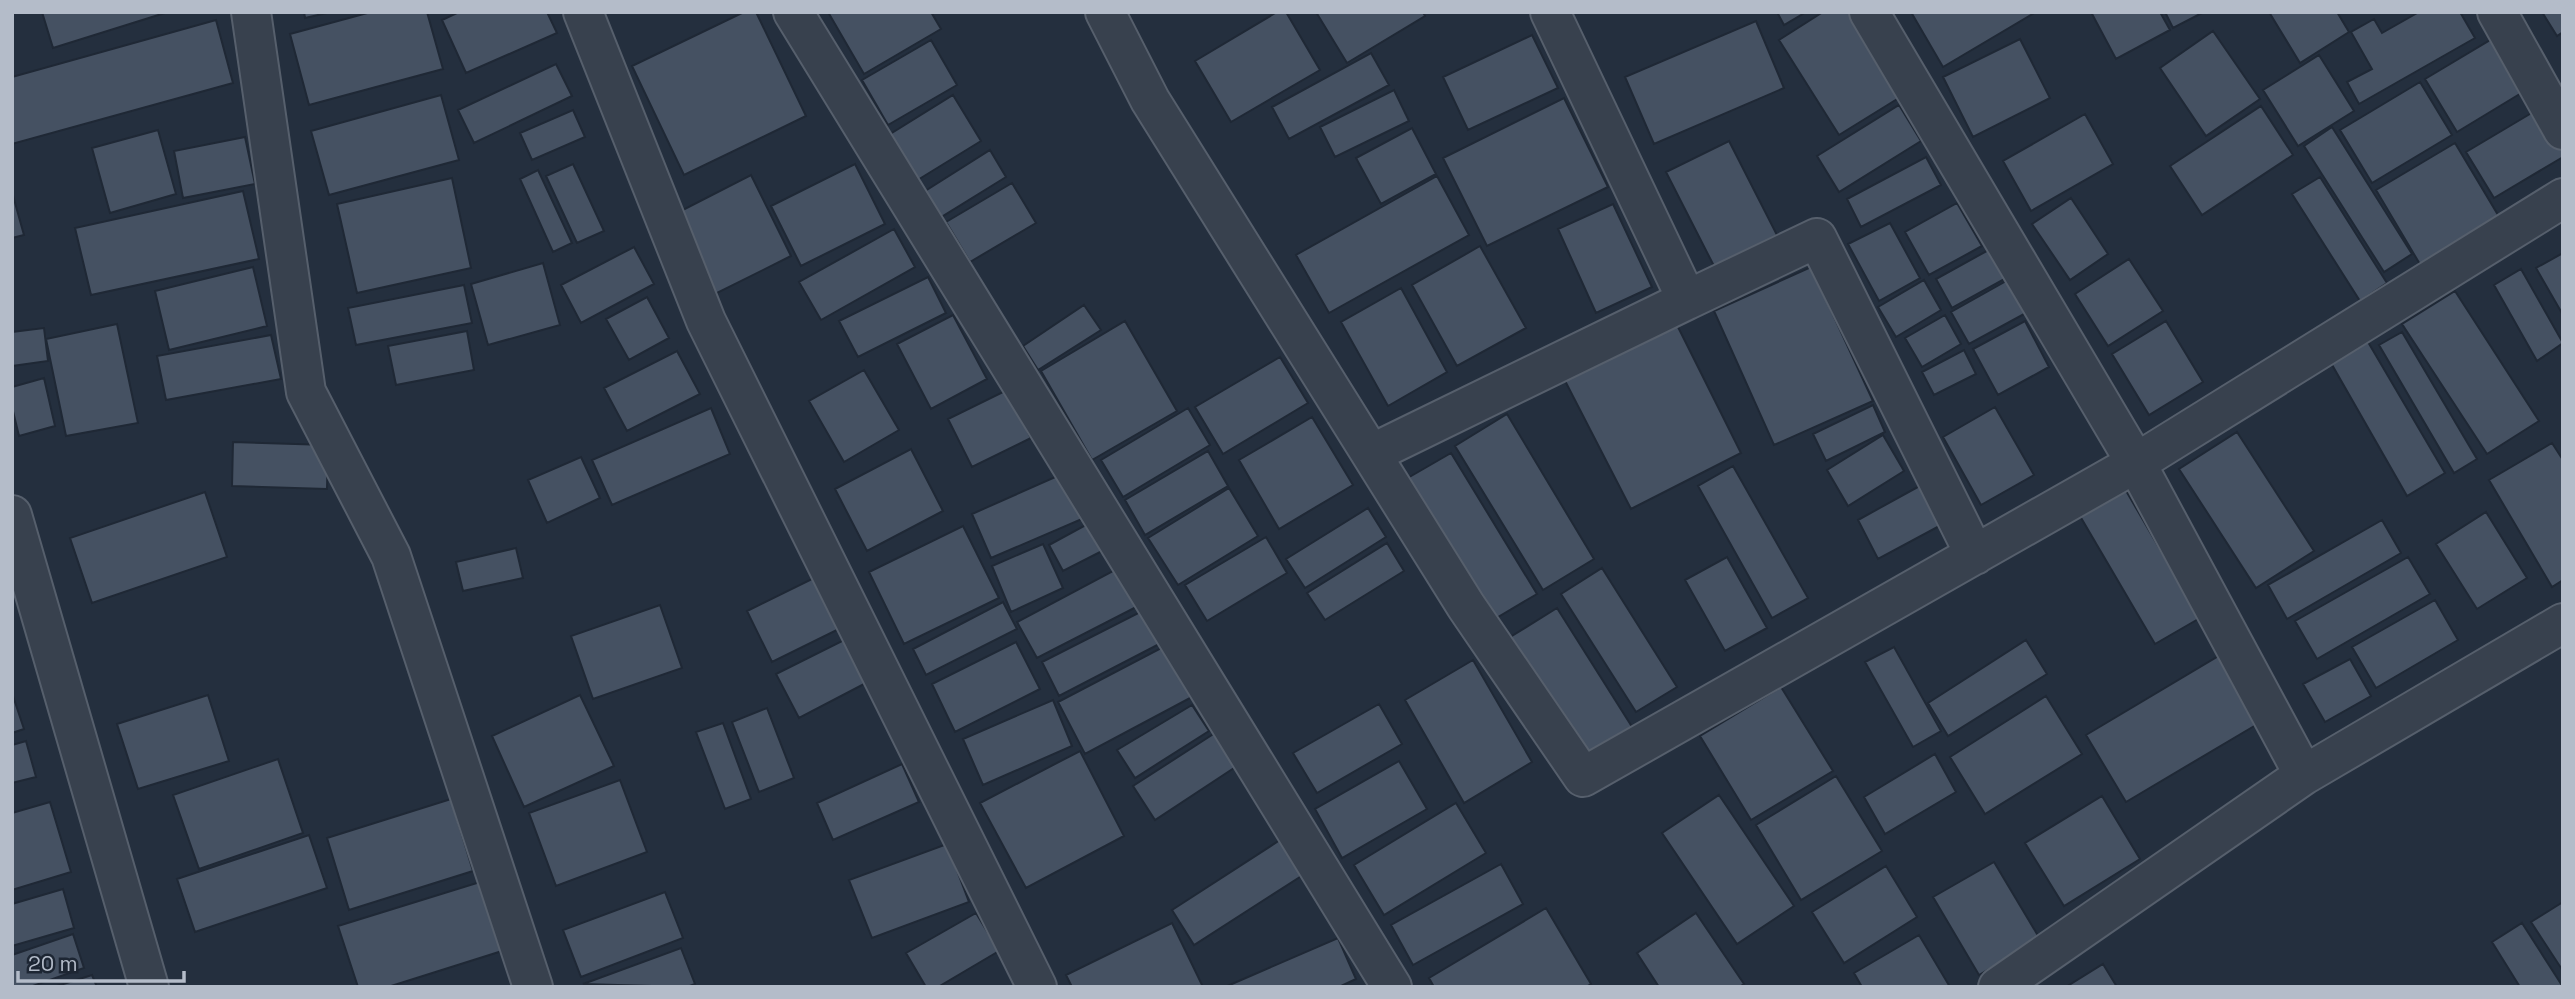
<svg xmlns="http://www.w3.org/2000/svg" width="2575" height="999" viewBox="0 0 2575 999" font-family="'Space Grotesk',sans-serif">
<rect width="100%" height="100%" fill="#242f3e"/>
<!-- building -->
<path fill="#455162" stroke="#1f2835" stroke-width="2" d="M 42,12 L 168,12 L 53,48 Z
M 304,12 L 331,12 L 305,18 Z
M 371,12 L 427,12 L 443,69 L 309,105 L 290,34 Z
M 459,12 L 547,12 L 557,33 L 466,73 L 442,20 Z
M 744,12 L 756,12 L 806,116 L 684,175 L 632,66 Z
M 828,12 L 931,12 L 941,29 L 864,74 Z
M 1277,12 L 1286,12 L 1320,70 L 1231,122 L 1195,61 Z
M 1316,12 L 1423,12 L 1425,16 L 1347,63 Z
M 1777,12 L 1806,12 L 1784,25 Z
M 1823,12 L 1850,12 L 1902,96 L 1839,135 L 1779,40 Z
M 1911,12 L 2036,12 L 1943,67 Z
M 2091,12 L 2160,12 L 2170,30 L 2116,59 Z
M 2165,12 L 2204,12 L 2173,28 Z
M 2269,12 L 2337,12 L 2349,32 L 2300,63 Z
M 2419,12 L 2460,12 L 2475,38 L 2359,104 L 2347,82 L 2372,69 L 2351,32 L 2374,19 L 2382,33 Z
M 2542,12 L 2563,12 L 2563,32 L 2557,36 Z
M 216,20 L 233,83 L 12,144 L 12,77 Z
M 1756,21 L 1784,88 L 1654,144 L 1625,77 Z
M 2213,31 L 2260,99 L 2206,136 L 2160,68 Z
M 1532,35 L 1558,88 L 1468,130 L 1443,77 Z
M 2020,39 L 2050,98 L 1973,137 L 1943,77 Z
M 2492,39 L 2523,92 L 2457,132 L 2425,79 Z
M 931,40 L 957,85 L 888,125 L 862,80 Z
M 1371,53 L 1389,85 L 1289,139 L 1272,107 Z
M 2319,55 L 2354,111 L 2298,146 L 2263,90 Z
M 556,64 L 572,96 L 474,143 L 458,110 Z
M 2420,82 L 2452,135 L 2372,183 L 2340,130 Z
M 1394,90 L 1409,121 L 1335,157 L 1320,127 Z
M 441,95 L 459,160 L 329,195 L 311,131 Z
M 953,95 L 981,141 L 916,181 L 887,136 Z
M 1564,98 L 1608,187 L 1487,246 L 1443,158 Z
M 1899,105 L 1921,141 L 1839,192 L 1817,156 Z
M 2261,106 L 2293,155 L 2202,215 L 2170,166 Z
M 2540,108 L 2563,145 L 2563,157 L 2494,198 L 2466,152 Z
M 573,110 L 585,137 L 532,160 L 520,133 Z
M 2085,114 L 2113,164 L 2031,211 L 2003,161 Z
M 2332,127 L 2412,254 L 2384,272 L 2304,146 Z
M 1412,128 L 1436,174 L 1381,204 L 1356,158 Z
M 158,130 L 176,194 L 110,213 L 92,148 Z
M 245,137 L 255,184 L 183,198 L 174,151 Z
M 1729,141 L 1778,237 L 1715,268 L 1666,172 Z
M 2455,143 L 2501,220 L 2421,266 L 2376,190 Z
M 990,150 L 1006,177 L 938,219 L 922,193 Z
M 1926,157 L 1941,185 L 1861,227 L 1847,199 Z
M 573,164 L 604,231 L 577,243 L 546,176 Z
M 855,164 L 885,224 L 801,266 L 771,206 Z
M 538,170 L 572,243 L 553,252 L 520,179 Z
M 751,175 L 791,256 L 711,296 L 671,216 Z
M 1437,176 L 1469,235 L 1329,313 L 1296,255 Z
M 2320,177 L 2387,283 L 2360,301 L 2292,194 Z
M 452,178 L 471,268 L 357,293 L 337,204 Z
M 1012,183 L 1036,223 L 970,262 L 946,222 Z
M 243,191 L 259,259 L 91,295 L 75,228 Z
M 12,192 L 24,235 L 12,238 Z
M 2071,198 L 2108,254 L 2070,280 L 2032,224 Z
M 1957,203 L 1982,246 L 1929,275 L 1905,232 Z
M 1613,204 L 1652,287 L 1596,313 L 1558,229 Z
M 1890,223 L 1920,278 L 1879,301 L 1848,244 Z
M 894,229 L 915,267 L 821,320 L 799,282 Z
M 1480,246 L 1526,328 L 1457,366 L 1412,285 Z
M 634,247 L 654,284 L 581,323 L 561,285 Z
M 1994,247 L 2010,276 L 1952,308 L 1936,279 Z
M 2563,253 L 2563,315 L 2536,268 Z
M 2129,259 L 2163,311 L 2108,346 L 2075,294 Z
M 543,263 L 560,325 L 488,345 L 471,284 Z
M 253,267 L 267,326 L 169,350 L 155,291 Z
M 1811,267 L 1873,401 L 1774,445 L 1714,311 Z
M 2521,269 L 2563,343 L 2537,361 L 2494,285 Z
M 928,277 L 946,313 L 858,357 L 839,321 Z
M 1924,280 L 1941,310 L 1896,337 L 1878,307 Z
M 2008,280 L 2026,313 L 1969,344 L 1951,312 Z
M 464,285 L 472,323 L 356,345 L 348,308 Z
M 1401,288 L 1447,372 L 1388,406 L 1341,322 Z
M 2455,291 L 2539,421 L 2487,454 L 2402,324 Z
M 647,297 L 669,338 L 629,360 L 606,319 Z
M 1084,305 L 1101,330 L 1038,370 L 1023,346 Z
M 953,315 L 987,379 L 931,409 L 897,344 Z
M 1945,315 L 1961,344 L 1922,367 L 1905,338 Z
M 1673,317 L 1741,453 L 1631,509 L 1561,373 Z
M 1125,321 L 1177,411 L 1092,460 L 1041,371 Z
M 2025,321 L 2049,367 L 1998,395 L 1973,349 Z
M 2166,321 L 2203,382 L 2149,415 L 2112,354 Z
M 117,324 L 138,423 L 66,436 L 46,339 Z
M 44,328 L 48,361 L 12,366 L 12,332 Z
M 467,331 L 474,370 L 396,385 L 388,346 Z
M 2402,332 L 2477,459 L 2454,473 L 2379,345 Z
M 271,335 L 281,379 L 166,400 L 157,356 Z
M 2368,342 L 2445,473 L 2407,496 L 2331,363 Z
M 1964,350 L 1976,374 L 1934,395 L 1922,372 Z
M 677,351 L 700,394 L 627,431 L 604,388 Z
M 1280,357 L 1308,403 L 1223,454 L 1195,407 Z
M 864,370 L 899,430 L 844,462 L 809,401 Z
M 44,378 L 55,426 L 19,436 L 12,407 L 12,387 Z
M 1007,390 L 1031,438 L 972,467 L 948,419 Z
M 1873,405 L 1885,432 L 1826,461 L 1813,434 Z
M 1995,407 L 2034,475 L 1981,505 L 1943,437 Z
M 711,408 L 730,454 L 612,505 L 592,460 Z
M 1188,408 L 1210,445 L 1123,497 L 1101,460 Z
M 1507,414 L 1594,559 L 1543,590 L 1455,446 Z
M 1312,417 L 1353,485 L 1279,529 L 1239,460 Z
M 2237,432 L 2314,551 L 2256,588 L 2179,469 Z
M 1883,435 L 1904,471 L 1848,506 L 1827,470 Z
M 233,442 L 328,445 L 327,489 L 232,486 Z
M 2552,443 L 2563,460 L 2563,580 L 2552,587 L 2489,480 Z
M 911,449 L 943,511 L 867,551 L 835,489 Z
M 1208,451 L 1228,486 L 1145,535 L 1125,500 Z
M 1451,453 L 1537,594 L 1493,620 L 1406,479 Z
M 581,457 L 600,498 L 547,523 L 528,480 Z
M 1733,466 L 1808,598 L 1772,618 L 1698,486 Z
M 1062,474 L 1082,519 L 991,558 L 972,514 Z
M 1925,483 L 1945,523 L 1878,559 L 1858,520 Z
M 1229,488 L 1258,536 L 1178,585 L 1148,538 Z
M 2125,489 L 2200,618 L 2155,644 L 2080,516 Z
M 205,492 L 227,557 L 92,603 L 70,538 Z
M 1368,508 L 1386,537 L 1305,588 L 1286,559 Z
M 2486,512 L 2527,578 L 2477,609 L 2436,544 Z
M 2382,520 L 2401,553 L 2287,619 L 2268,585 Z
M 1093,521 L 1108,548 L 1063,571 L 1049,545 Z
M 963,526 L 999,598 L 904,644 L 869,572 Z
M 1266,537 L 1287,573 L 1207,621 L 1185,585 Z
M 1387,543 L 1404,571 L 1325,620 L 1307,593 Z
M 1043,544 L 1063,588 L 1011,612 L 992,566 Z
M 516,548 L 523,578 L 463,591 L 456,562 Z
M 1727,557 L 1767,628 L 1725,651 L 1685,580 Z
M 2408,557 L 2430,594 L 2317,659 L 2295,621 Z
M 1126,564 L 1146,602 L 1037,658 L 1017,622 Z
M 1602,568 L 1677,687 L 1636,712 L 1561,594 Z
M 818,576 L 843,627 L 772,662 L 747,611 Z
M 2435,600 L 2458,640 L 2376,688 L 2352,647 Z
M 1003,602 L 1017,629 L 926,675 L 913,649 Z
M 660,605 L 682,668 L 593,699 L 571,636 Z
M 1150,607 L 1167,640 L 1059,696 L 1042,662 Z
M 1557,608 L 1634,730 L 1584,761 L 1507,639 Z
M 844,640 L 866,683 L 799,718 L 776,674 Z
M 2026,640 L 2047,674 L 1948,736 L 1928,703 Z
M 1016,642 L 1040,689 L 955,732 L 932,684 Z
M 1165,646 L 1192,697 L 1085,754 L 1058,702 Z
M 1894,647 L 1941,731 L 1913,747 L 1865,662 Z
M 2222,654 L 2261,722 L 2126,802 L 2086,735 Z
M 2350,659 L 2371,696 L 2325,722 L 2303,684 Z
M 1473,660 L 1532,762 L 1464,803 L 1405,700 Z
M 1781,687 L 1833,771 L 1751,820 L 1700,736 Z
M 12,693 L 24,729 L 12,733 Z
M 208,695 L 229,761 L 138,789 L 117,724 Z
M 580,695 L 614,766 L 524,807 L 492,736 Z
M 2046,696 L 2082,754 L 1985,814 L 1950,757 Z
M 1053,700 L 1072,746 L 983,785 L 963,739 Z
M 1379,704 L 1402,744 L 1317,793 L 1293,753 Z
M 1192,705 L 1209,731 L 1135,778 L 1117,750 Z
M 767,708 L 794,778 L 759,792 L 732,722 Z
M 723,723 L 751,799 L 725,809 L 696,732 Z
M 1215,733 L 1237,766 L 1155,820 L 1133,786 Z
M 26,741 L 36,777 L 12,783 L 12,745 Z
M 1080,751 L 1124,836 L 1026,888 L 980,803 Z
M 1935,754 L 1956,792 L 1885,834 L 1864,797 Z
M 278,759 L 303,833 L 199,869 L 173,795 Z
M 1399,761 L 1427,809 L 1342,858 L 1315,809 Z
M 902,764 L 919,802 L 833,840 L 817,803 Z
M 1836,776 L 1882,851 L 1801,900 L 1756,825 Z
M 620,780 L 647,852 L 556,886 L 529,813 Z
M 1719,795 L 1794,906 L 1737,944 L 1662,833 Z
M 2102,796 L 2140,859 L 2064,906 L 2025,843 Z
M 451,799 L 473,871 L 349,910 L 327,838 Z
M 50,802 L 71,872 L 12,890 L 12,813 Z
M 1456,803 L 1486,853 L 1384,915 L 1354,865 Z
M 309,835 L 327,888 L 195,932 L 177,879 Z
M 1280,840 L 1303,875 L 1194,945 L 1172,910 Z
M 947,844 L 969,902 L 872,938 L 849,880 Z
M 1994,862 L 2040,939 L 1979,975 L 1933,897 Z
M 1501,864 L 1523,904 L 1413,965 L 1391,925 Z
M 1886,866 L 1917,917 L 1844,963 L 1812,912 Z
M 480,882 L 502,951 L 388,987 L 358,987 L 338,926 Z
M 63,889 L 74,928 L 12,946 L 12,904 Z
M 665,892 L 683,938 L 581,977 L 563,930 Z
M 2563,902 L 2563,971 L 2531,922 Z
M 1546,908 L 1591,984 L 1586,987 L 1434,987 L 1429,978 Z
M 976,913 L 999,951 L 938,987 L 926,987 L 906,953 Z
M 1696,913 L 1744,984 L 1739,987 L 1659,987 L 1637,953 Z
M 1172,923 L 1203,987 L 1072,987 L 1066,975 Z
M 2522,923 L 2563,987 L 2520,987 L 2492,942 Z
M 73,934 L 84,968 L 30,987 L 12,987 L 12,955 Z
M 1919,935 L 1950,987 L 1862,987 L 1854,973 Z
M 1338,938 L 1356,979 L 1339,987 L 1225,987 Z
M 681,948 L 695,984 L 687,987 L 583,984 Z
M 2103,964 L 2117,987 L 2066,987 Z
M 92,975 L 97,987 L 54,987 Z"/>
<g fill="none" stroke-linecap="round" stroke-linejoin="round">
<!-- minor casing -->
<g stroke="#565f6c" stroke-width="42">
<path id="minor" d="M 251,12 L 306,392 L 391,556 L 533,987
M 583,12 L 706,321 L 1037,987
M 793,12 L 1392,987
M 1105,12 L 1150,100 L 1466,606 L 1583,777 L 2136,463 L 2563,198
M 1550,12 L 1687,300 L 1817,238 L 1975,555
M 1869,12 L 2136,463 L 2304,775
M 2497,12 L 2563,130
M 1371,454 L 1687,300
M 12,515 L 149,987
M 1998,987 L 2304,775 L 2563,623"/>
</g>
<!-- minor -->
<use href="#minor" stroke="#38414e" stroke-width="38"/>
</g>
<!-- border -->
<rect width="2575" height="999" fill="none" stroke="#b4bcc9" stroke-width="28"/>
<!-- scale -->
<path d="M18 971v10h166v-10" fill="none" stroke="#b4bcc9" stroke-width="3.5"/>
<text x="28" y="971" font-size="21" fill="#b4bcc9" stroke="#1d2633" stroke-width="5" paint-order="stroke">20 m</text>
</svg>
